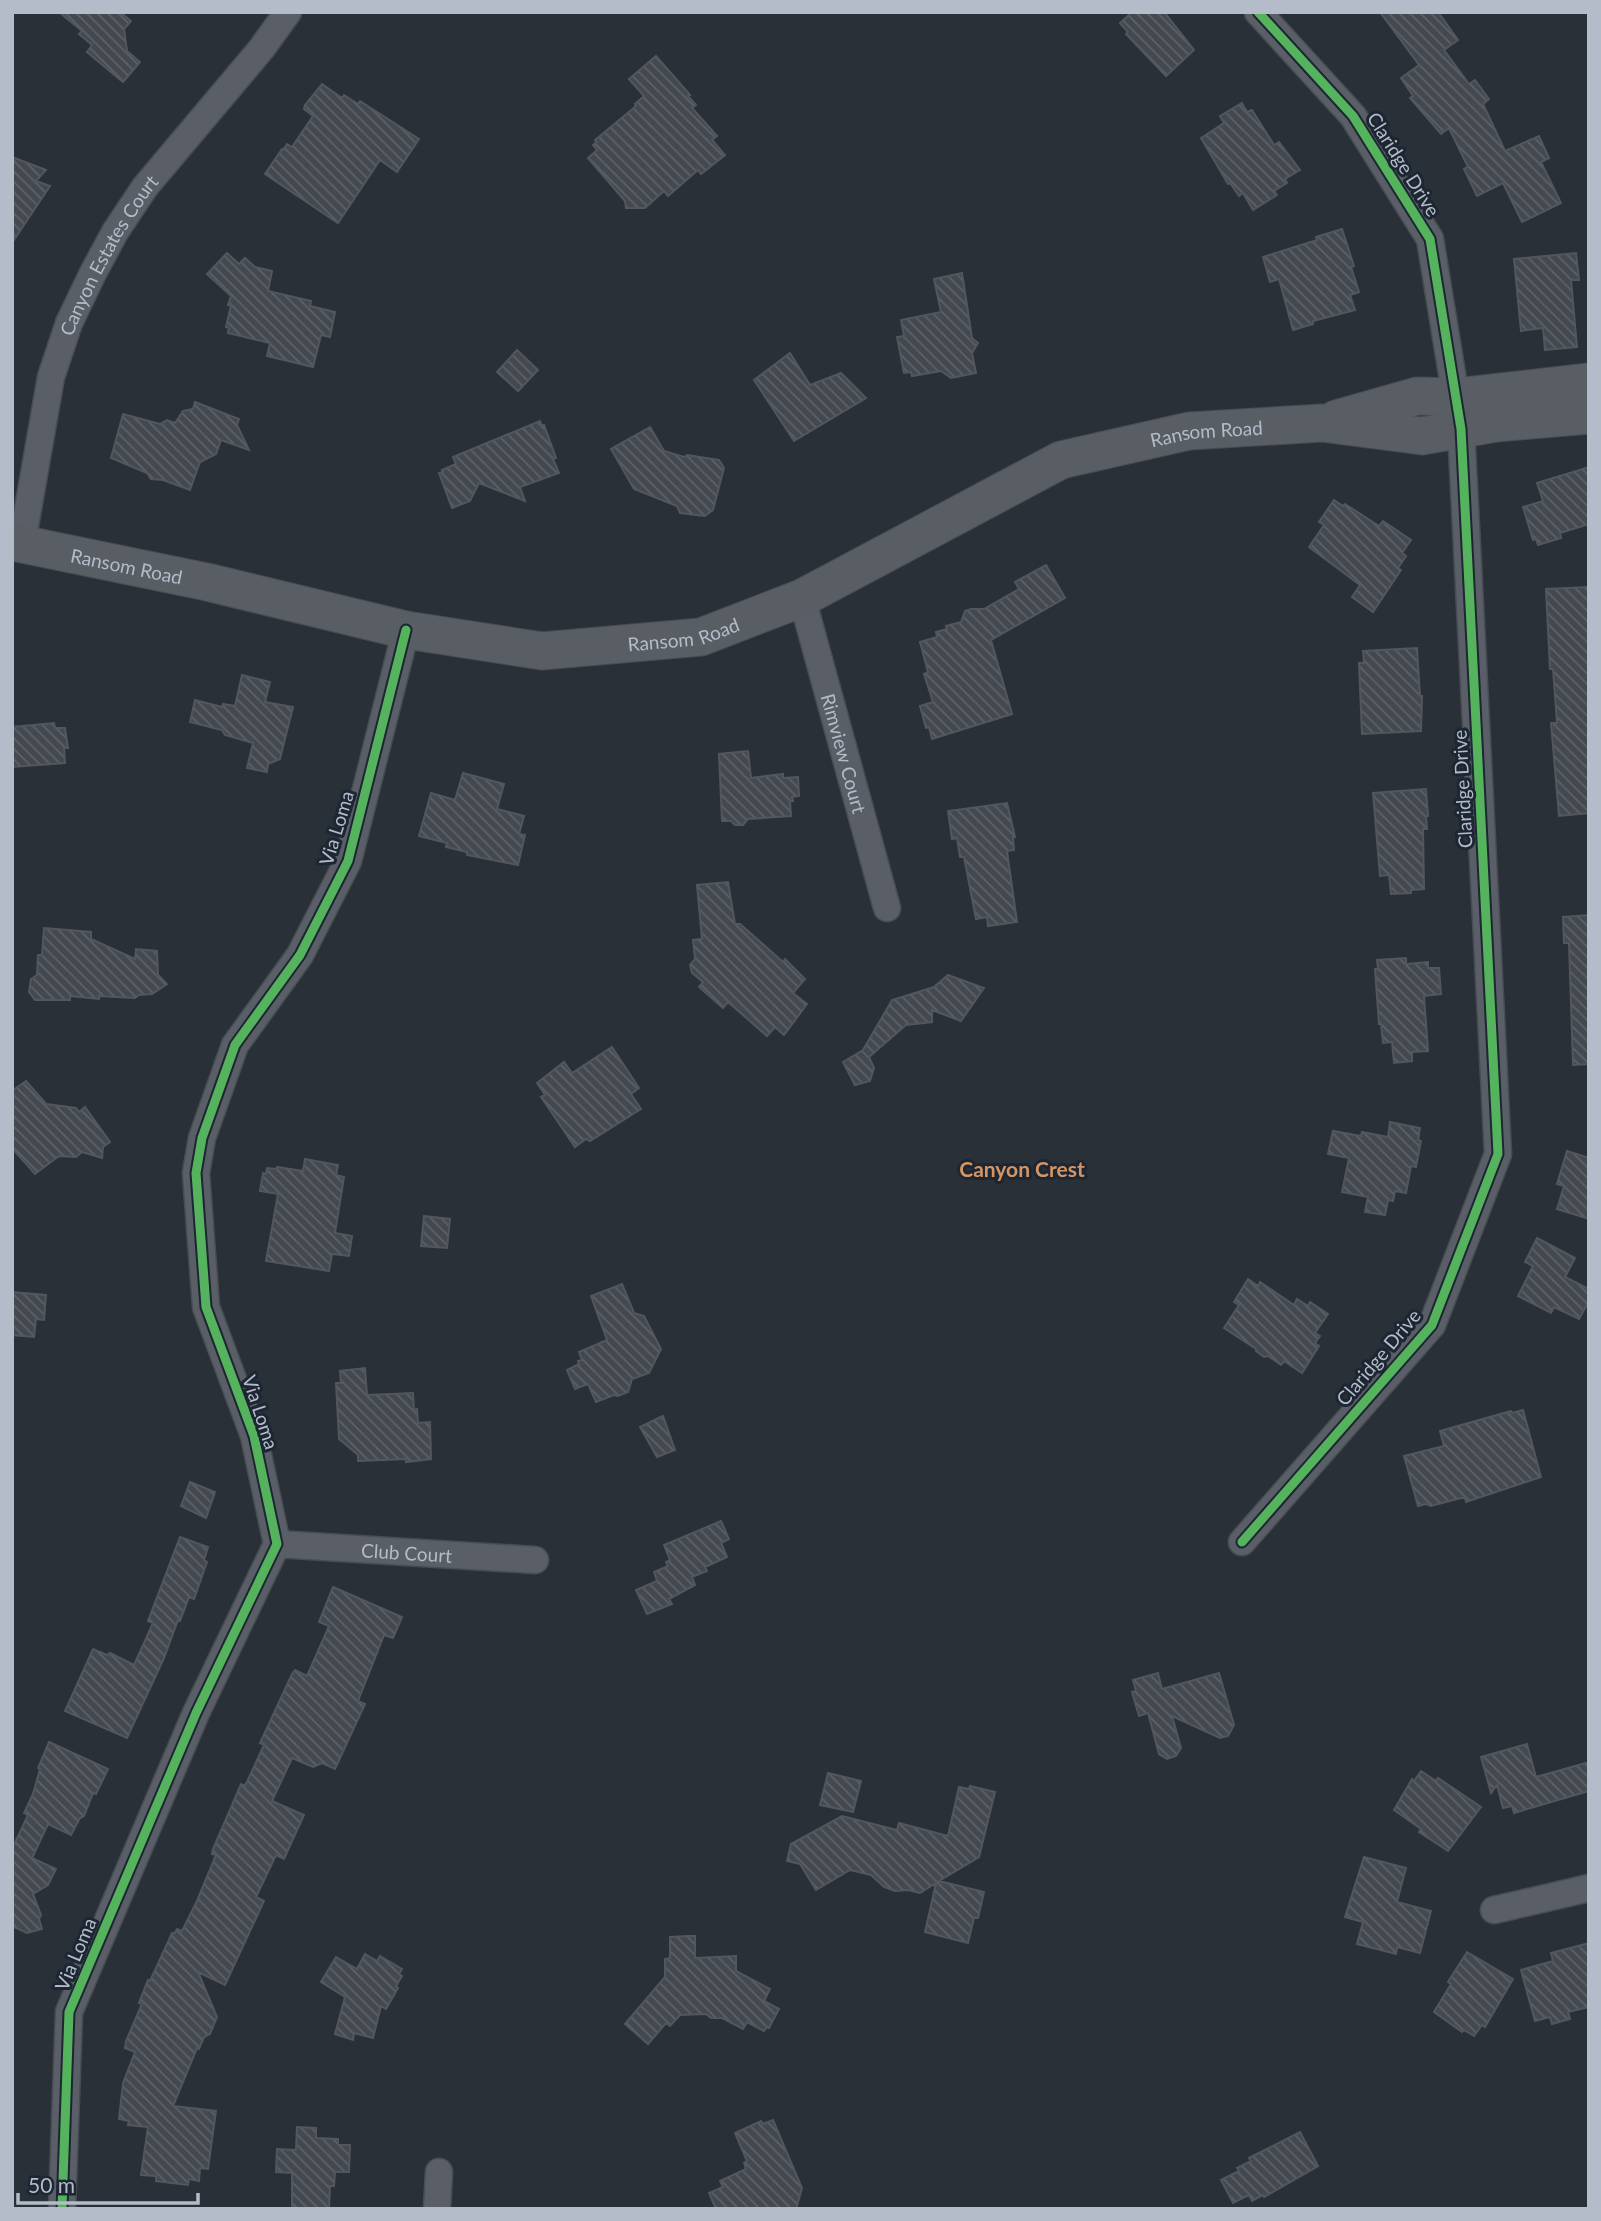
<svg xmlns="http://www.w3.org/2000/svg" width="1601" height="2221" viewBox="0 0 1601 2221" font-family="Lato,sans-serif">
<defs>
<pattern id="building-back-hatch" width="6" height="6" patternUnits="userSpaceOnUse" patternTransform="scale(1.75)"><rect width="6" height="6" fill="#444950"/><path d="M-1 5l2 2M0 0l6 6M5-1l2 2" fill="none" stroke="#5d6168"/></pattern>
</defs>
<rect width="100%" height="100%" fill="#2a3038"/>
<!-- building -->
<path fill="url(#building-back-hatch)" stroke="#52575f" stroke-width="2" d="M 59,12 L 120,12 L 131,21 L 124,29 L 127,51 L 140,62 L 123,82 L 87,52 L 92,45 L 79,34 L 82,31 Z
M 1132,12 L 1164,12 L 1194,50 L 1166,76 L 1126,34 L 1128,32 L 1120,23 Z
M 1380,12 L 1438,12 L 1458,40 L 1444,50 L 1469,84 L 1475,80 L 1489,99 L 1483,104 L 1505,151 L 1539,136 L 1549,158 L 1541,162 L 1561,203 L 1522,222 L 1503,183 L 1477,196 L 1464,169 L 1468,167 L 1449,128 L 1441,134 L 1410,98 L 1413,96 L 1401,78 L 1419,65 Z
M 656,56 L 690,95 L 688,96 L 696,105 L 692,108 L 717,136 L 712,140 L 725,155 L 701,174 L 698,170 L 668,196 L 664,191 L 645,208 L 626,208 L 625,201 L 588,158 L 597,150 L 593,145 L 597,142 L 595,140 L 636,106 L 635,104 L 644,96 L 629,79 Z
M 322,84 L 342,98 L 344,95 L 358,104 L 360,101 L 419,139 L 397,172 L 380,160 L 338,223 L 265,174 L 282,149 L 283,150 L 287,144 L 292,147 L 313,116 L 304,109 L 305,105 Z
M 1242,103 L 1247,112 L 1252,110 L 1274,145 L 1279,142 L 1300,170 L 1285,179 L 1287,183 L 1274,191 L 1277,195 L 1253,210 L 1243,193 L 1239,196 L 1230,183 L 1228,184 L 1201,138 L 1224,123 L 1220,116 Z
M 12,157 L 46,170 L 36,181 L 50,186 L 12,243 Z
M 1342,229 L 1354,266 L 1351,267 L 1359,292 L 1350,295 L 1355,310 L 1313,321 L 1313,324 L 1293,330 L 1279,279 L 1270,282 L 1263,257 L 1317,240 L 1316,237 Z
M 227,253 L 239,264 L 245,258 L 255,267 L 272,271 L 268,291 L 311,301 L 310,306 L 335,312 L 330,337 L 321,335 L 313,367 L 267,356 L 270,343 L 228,333 L 229,328 L 226,327 L 231,305 L 228,305 L 231,296 L 207,274 Z
M 1576,253 L 1579,280 L 1571,280 L 1577,347 L 1545,350 L 1543,328 L 1521,331 L 1514,259 Z
M 962,273 L 972,338 L 978,343 L 972,353 L 976,373 L 951,378 L 941,371 L 912,376 L 911,372 L 904,373 L 897,337 L 904,336 L 901,320 L 941,312 L 934,279 Z
M 517,350 L 538,370 L 518,391 L 497,372 Z
M 790,353 L 810,385 L 841,373 L 866,398 L 794,441 L 754,380 Z
M 195,402 L 239,419 L 237,425 L 249,450 L 221,440 L 216,454 L 200,462 L 190,490 L 163,480 L 151,479 L 147,473 L 111,458 L 123,414 L 160,424 L 167,420 L 175,423 L 183,411 L 193,409 Z
M 540,421 L 542,426 L 544,425 L 556,458 L 553,459 L 559,473 L 520,487 L 525,501 L 479,483 L 470,501 L 452,508 L 439,473 L 443,472 L 442,470 L 456,464 L 453,457 Z
M 650,427 L 664,451 L 684,457 L 687,455 L 719,460 L 724,468 L 713,510 L 705,516 L 680,513 L 677,506 L 634,489 L 611,449 Z
M 1589,467 L 1589,524 L 1560,533 L 1561,538 L 1538,545 L 1536,539 L 1533,540 L 1523,507 L 1543,501 L 1537,483 Z
M 1334,500 L 1343,506 L 1345,504 L 1379,526 L 1383,521 L 1411,540 L 1402,553 L 1406,556 L 1398,568 L 1401,570 L 1373,612 L 1352,597 L 1360,585 L 1309,547 L 1324,525 L 1319,522 Z
M 1046,565 L 1065,598 L 991,640 L 1012,714 L 932,739 L 929,727 L 926,728 L 920,706 L 933,702 L 924,674 L 928,672 L 920,642 L 937,637 L 936,632 L 947,629 L 946,626 L 961,622 L 965,611 L 971,609 L 984,609 L 1019,589 L 1015,582 Z
M 1589,587 L 1589,813 L 1559,816 L 1551,723 L 1557,723 L 1553,669 L 1550,669 L 1546,589 Z
M 1417,648 L 1420,696 L 1422,696 L 1421,731 L 1362,734 L 1359,663 L 1364,663 L 1363,651 Z
M 242,675 L 270,682 L 265,702 L 293,707 L 280,759 L 268,764 L 267,772 L 247,768 L 253,743 L 225,735 L 222,730 L 190,722 L 195,700 L 222,707 L 223,704 L 235,706 Z
M 54,723 L 55,728 L 65,728 L 68,748 L 64,748 L 65,763 L 12,767 L 12,727 Z
M 748,751 L 751,778 L 783,774 L 783,778 L 798,777 L 799,796 L 792,797 L 793,801 L 790,801 L 791,816 L 748,819 L 743,825 L 735,825 L 731,821 L 722,821 L 719,754 Z
M 463,773 L 504,784 L 497,809 L 524,816 L 519,834 L 525,835 L 518,865 L 467,855 L 467,852 L 446,847 L 447,843 L 419,836 L 431,793 L 455,800 Z
M 1426,789 L 1428,816 L 1426,816 L 1427,829 L 1423,829 L 1424,889 L 1411,890 L 1411,893 L 1391,894 L 1389,875 L 1380,876 L 1373,793 Z
M 1007,803 L 1015,837 L 1013,837 L 1014,850 L 1007,851 L 1017,922 L 988,926 L 987,917 L 976,919 L 964,857 L 960,857 L 957,838 L 952,839 L 948,811 Z
M 728,882 L 735,924 L 740,924 L 783,962 L 785,959 L 805,979 L 793,993 L 807,1004 L 784,1035 L 775,1027 L 767,1036 L 728,1002 L 723,1008 L 699,987 L 703,982 L 692,973 L 690,965 L 695,959 L 693,940 L 702,939 L 697,885 Z
M 1589,915 L 1589,1064 L 1573,1065 L 1569,943 L 1564,943 L 1563,917 Z
M 44,928 L 91,932 L 91,939 L 135,959 L 136,949 L 157,951 L 158,975 L 167,984 L 152,994 L 139,995 L 135,998 L 99,996 L 99,999 L 70,996 L 70,1000 L 35,1000 L 29,992 L 31,979 L 37,975 L 38,955 L 42,955 Z
M 1406,958 L 1406,964 L 1428,962 L 1428,968 L 1439,968 L 1441,994 L 1424,996 L 1428,1051 L 1412,1052 L 1412,1061 L 1394,1063 L 1392,1042 L 1383,1043 L 1381,1024 L 1379,1024 L 1375,969 L 1378,969 L 1377,960 Z
M 948,975 L 984,988 L 961,1021 L 932,1010 L 932,1022 L 906,1025 L 869,1057 L 874,1068 L 870,1081 L 855,1085 L 843,1062 L 863,1050 L 892,1000 L 934,987 Z
M 612,1047 L 639,1088 L 631,1094 L 641,1109 L 590,1141 L 586,1139 L 575,1147 L 541,1097 L 545,1095 L 537,1083 L 564,1062 L 572,1073 Z
M 26,1081 L 46,1104 L 76,1108 L 79,1112 L 85,1107 L 110,1142 L 103,1147 L 102,1158 L 82,1152 L 76,1157 L 59,1156 L 35,1174 L 12,1148 L 12,1091 Z
M 1390,1122 L 1420,1128 L 1418,1140 L 1421,1141 L 1416,1167 L 1411,1166 L 1406,1193 L 1395,1191 L 1393,1201 L 1388,1200 L 1385,1215 L 1365,1212 L 1368,1197 L 1342,1192 L 1349,1158 L 1328,1154 L 1333,1131 L 1361,1136 L 1362,1132 L 1388,1137 Z
M 1567,1151 L 1589,1158 L 1589,1219 L 1557,1209 L 1564,1186 L 1557,1184 Z
M 305,1159 L 338,1165 L 336,1175 L 344,1177 L 335,1233 L 352,1236 L 349,1256 L 332,1254 L 329,1271 L 266,1261 L 278,1194 L 260,1191 L 263,1173 L 266,1174 L 267,1168 L 277,1169 L 277,1167 L 303,1171 Z
M 424,1216 L 450,1219 L 447,1248 L 421,1246 Z
M 1537,1238 L 1575,1258 L 1565,1277 L 1589,1289 L 1589,1301 L 1579,1319 L 1554,1307 L 1551,1313 L 1518,1296 L 1533,1266 L 1525,1262 Z
M 1248,1279 L 1258,1286 L 1260,1282 L 1294,1305 L 1297,1299 L 1308,1306 L 1310,1302 L 1328,1314 L 1315,1333 L 1320,1336 L 1315,1343 L 1319,1346 L 1302,1373 L 1284,1361 L 1281,1365 L 1268,1356 L 1264,1357 L 1256,1351 L 1256,1349 L 1224,1328 L 1239,1305 L 1234,1302 Z
M 622,1284 L 634,1313 L 644,1316 L 661,1349 L 649,1373 L 632,1379 L 628,1392 L 618,1396 L 614,1395 L 596,1402 L 588,1384 L 575,1389 L 567,1370 L 579,1364 L 578,1361 L 582,1360 L 579,1352 L 607,1340 L 591,1296 Z
M 12,1292 L 46,1295 L 44,1320 L 36,1319 L 34,1337 L 12,1335 Z
M 365,1368 L 367,1395 L 413,1393 L 414,1410 L 417,1409 L 418,1423 L 430,1422 L 431,1459 L 406,1462 L 406,1459 L 358,1461 L 358,1455 L 339,1439 L 336,1383 L 341,1383 L 340,1371 Z
M 1523,1410 L 1541,1477 L 1466,1502 L 1465,1498 L 1461,1498 L 1431,1506 L 1426,1504 L 1418,1506 L 1404,1456 L 1444,1446 L 1440,1431 L 1511,1411 L 1512,1413 Z
M 663,1416 L 675,1450 L 657,1457 L 640,1427 Z
M 190,1482 L 215,1492 L 206,1518 L 181,1506 Z
M 721,1521 L 729,1539 L 721,1543 L 727,1557 L 705,1567 L 707,1571 L 692,1577 L 695,1585 L 669,1599 L 672,1604 L 647,1614 L 636,1590 L 657,1581 L 654,1572 L 668,1566 L 666,1562 L 670,1560 L 664,1545 Z
M 180,1537 L 208,1547 L 204,1560 L 207,1562 L 194,1599 L 189,1597 L 180,1621 L 178,1620 L 164,1658 L 127,1738 L 65,1711 L 93,1649 L 107,1655 L 110,1653 L 134,1665 L 153,1623 L 148,1621 Z
M 333,1587 L 402,1617 L 393,1638 L 384,1635 L 358,1701 L 365,1704 L 335,1769 L 322,1763 L 313,1767 L 292,1758 L 272,1801 L 304,1815 L 284,1859 L 276,1855 L 256,1897 L 264,1901 L 225,1985 L 198,1972 L 217,2017 L 210,2034 L 204,2037 L 199,2049 L 197,2048 L 173,2106 L 216,2111 L 208,2169 L 200,2168 L 199,2181 L 189,2179 L 188,2185 L 156,2181 L 156,2176 L 141,2175 L 148,2127 L 128,2125 L 129,2121 L 119,2119 L 123,2083 L 135,2052 L 125,2048 L 126,2041 L 142,2004 L 139,2003 L 148,1980 L 150,1981 L 172,1933 L 174,1934 L 177,1929 L 182,1931 L 197,1901 L 216,1855 L 212,1854 L 213,1849 L 241,1784 L 245,1786 L 264,1745 L 260,1743 L 292,1674 L 295,1670 L 307,1676 L 329,1626 L 319,1622 Z
M 1158,1673 L 1162,1689 L 1219,1673 L 1234,1725 L 1228,1736 L 1220,1738 L 1172,1716 L 1181,1748 L 1176,1756 L 1167,1759 L 1159,1754 L 1148,1713 L 1139,1716 L 1132,1692 L 1136,1691 L 1133,1680 Z
M 49,1742 L 108,1769 L 96,1794 L 93,1793 L 84,1816 L 80,1818 L 71,1835 L 48,1824 L 32,1858 L 56,1869 L 48,1885 L 33,1894 L 41,1915 L 39,1919 L 42,1929 L 27,1933 L 12,1926 L 12,1849 L 28,1815 L 24,1813 L 33,1794 L 40,1769 L 38,1768 Z
M 1527,1744 L 1536,1777 L 1589,1762 L 1589,1791 L 1514,1813 L 1512,1806 L 1503,1808 L 1497,1785 L 1491,1793 L 1481,1757 Z
M 1421,1771 L 1436,1781 L 1438,1778 L 1481,1807 L 1448,1851 L 1419,1832 L 1421,1829 L 1394,1810 L 1412,1779 L 1414,1781 Z
M 828,1773 L 861,1781 L 853,1812 L 820,1805 Z
M 970,1786 L 995,1792 L 979,1857 L 939,1881 L 984,1892 L 978,1918 L 974,1918 L 968,1943 L 925,1932 L 936,1883 L 920,1893 L 908,1890 L 895,1891 L 884,1887 L 871,1875 L 850,1870 L 816,1890 L 800,1864 L 787,1861 L 791,1844 L 842,1816 L 897,1830 L 899,1823 L 948,1836 L 959,1787 L 969,1789 Z
M 1364,1857 L 1406,1868 L 1397,1902 L 1431,1911 L 1420,1953 L 1397,1947 L 1396,1954 L 1357,1944 L 1363,1922 L 1345,1917 Z
M 689,1936 L 695,1936 L 695,1958 L 736,1956 L 736,1971 L 770,1989 L 764,2001 L 779,2009 L 769,2028 L 767,2027 L 764,2031 L 747,2022 L 743,2029 L 722,2018 L 711,2018 L 706,2014 L 680,2015 L 670,2026 L 666,2023 L 648,2044 L 625,2024 L 665,1977 L 665,1959 L 670,1958 L 670,1937 Z
M 1589,1943 L 1589,2007 L 1568,2012 L 1570,2019 L 1552,2024 L 1550,2017 L 1535,2021 L 1521,1970 L 1553,1961 L 1551,1953 Z
M 1467,1952 L 1513,1979 L 1485,2027 L 1482,2025 L 1474,2036 L 1464,2030 L 1462,2032 L 1434,2012 L 1451,1984 L 1448,1982 Z
M 365,1954 L 377,1961 L 380,1956 L 402,1969 L 399,1974 L 402,1976 L 396,1986 L 398,1988 L 386,2009 L 381,2006 L 373,2038 L 354,2033 L 353,2040 L 335,2034 L 345,1997 L 321,1982 L 336,1957 L 357,1969 Z
M 773,2120 L 802,2188 L 796,2209 L 716,2209 L 709,2193 L 723,2187 L 720,2181 L 746,2169 L 744,2163 L 747,2161 L 735,2133 L 761,2121 L 763,2124 Z
M 297,2127 L 316,2128 L 316,2138 L 338,2139 L 338,2145 L 350,2145 L 349,2172 L 335,2172 L 334,2186 L 330,2186 L 329,2209 L 292,2209 L 292,2173 L 276,2172 L 277,2149 L 296,2150 Z
M 1300,2132 L 1318,2166 L 1264,2197 L 1263,2195 L 1252,2201 L 1249,2195 L 1233,2203 L 1221,2180 L 1239,2171 L 1237,2168 L 1251,2161 L 1249,2158 Z"/>
<g fill="none" stroke-linecap="round" stroke-linejoin="round">
<!-- street casing -->
<g stroke="#484c53" stroke-width="29">
<g id="street">
<path id="s1" d="M 22,543 L 51,377 L 69,323 L 93,273 L 115,232 L 145,187 L 262,48 L 288,12"/>
<path id="s2" d="M 802,598 L 887,908"/>
<path d="M 1242,1542 L 1432,1325 L 1498,1154 L 1461,429 L 1430,239 L 1353,116 L 1258,12"/>
<path id="s3" d="M 277,1544 L 535,1560"/>
<path d="M 1494,1910 L 1589,1888"/>
<path d="M 62,2209 L 69,2012 L 196,1713 L 277,1544 L 254,1436 L 206,1307 L 196,1173 L 202,1138 L 235,1045 L 300,955 L 348,861 L 406,630"/>
<path d="M 437,2209 L 439,2172"/>
</g>
</g>
<!-- secondary casing -->
<g stroke="#484c53" stroke-width="39">
<g id="secondary">
<path d="M 1336,419 L 1417,396 L 1457,397 L 1589,382"/>
<path id="s4" d="M 12,542 L 207,582 L 406,630 L 542,651 L 701,637 L 802,598 L 1061,460 L 1189,431 L 1322,423 L 1422,436 L 1496,423 L 1589,415"/>
</g>
</g>
<!-- street -->
<use href="#street" stroke="#5a5e66" stroke-width="26"/>
<!-- secondary -->
<use href="#secondary" stroke="#595d64" stroke-width="37"/>
<!-- cycleway casing -->
<g stroke="#1d2633" stroke-width="13">
<path id="cycleway" d="M 1242,1542 L 1432,1325 L 1498,1154 L 1461,429 L 1430,239 L 1353,116 L 1258,12
M 62,2209 L 69,2012 L 196,1713 L 277,1544 L 254,1436 L 206,1307 L 196,1173 L 202,1138 L 235,1045 L 300,955 L 348,861 L 406,630"/>
</g>
<!-- cycleway -->
<use href="#cycleway" stroke="#56b35d" stroke-width="9"/>
</g>
<g text-anchor="middle" dominant-baseline="central" stroke-width="6" stroke-linejoin="round" paint-order="stroke">
<!-- street labels -->
<g font-size="19" fill="#b4bcc9" stroke="#1d2633">
<text transform="translate(1404 164) rotate(58)">Claridge Drive</text>
<text stroke="none"><textPath href="#s1" startOffset="304">Canyon Estates Court</textPath></text>
<text stroke="none"><textPath href="#s4" startOffset="1251">Ransom Road</textPath></text>
<text stroke="none"><textPath href="#s4" startOffset="117">Ransom Road</textPath></text>
<text stroke="none"><textPath href="#s4" startOffset="684">Ransom Road</textPath></text>
<text stroke="none"><textPath href="#s2" startOffset="161">Rimview Court</textPath></text>
<text transform="translate(1462 789) rotate(-93)">Claridge Drive</text>
<text transform="translate(336 828) rotate(-73)">Via Loma</text>
<text transform="translate(1378 1357) rotate(-50)">Claridge Drive</text>
<text transform="translate(261 1412) rotate(72)">Via Loma</text>
<text stroke="none"><textPath href="#s3" startOffset="130">Club Court</textPath></text>
<text transform="translate(75 1954) rotate(-67)">Via Loma</text>
</g>
<!-- neighbourhood labels -->
<g font-size="21" font-weight="bold" fill="#d59563" stroke="#1d2633">
<text x="1022" y="1168">Canyon Crest</text>
</g>
</g>
<!-- border -->
<rect width="1601" height="2221" fill="none" stroke="#b4bcc9" stroke-width="28"/>
<!-- scale -->
<path d="M18 2193v10h180v-10" fill="none" stroke="#b4bcc9" stroke-width="3.5"/>
<text x="28" y="2193" font-size="21" fill="#b4bcc9" stroke="#1d2633" stroke-width="5" paint-order="stroke">50 m</text>
</svg>
